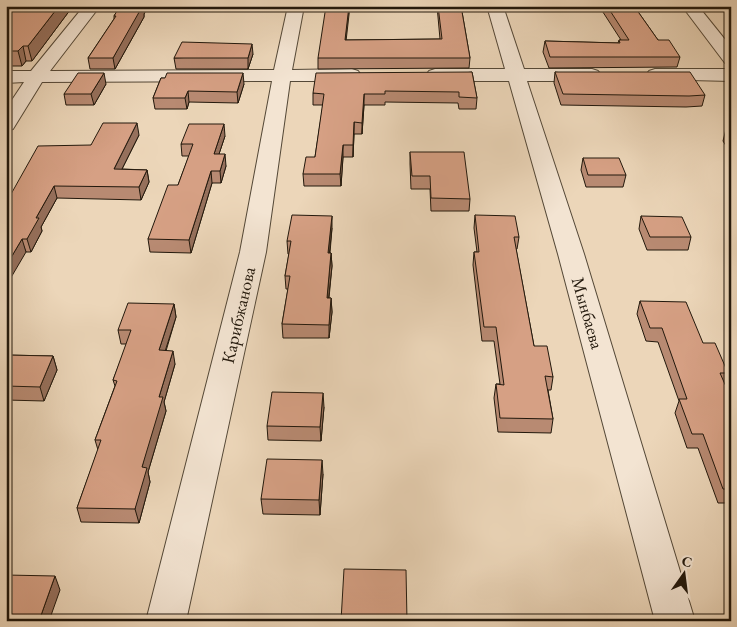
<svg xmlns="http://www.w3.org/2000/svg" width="737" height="627" viewBox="0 0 737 627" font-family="'EB Garamond',serif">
<rect width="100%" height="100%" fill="#ecd6b9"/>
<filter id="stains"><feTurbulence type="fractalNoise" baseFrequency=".004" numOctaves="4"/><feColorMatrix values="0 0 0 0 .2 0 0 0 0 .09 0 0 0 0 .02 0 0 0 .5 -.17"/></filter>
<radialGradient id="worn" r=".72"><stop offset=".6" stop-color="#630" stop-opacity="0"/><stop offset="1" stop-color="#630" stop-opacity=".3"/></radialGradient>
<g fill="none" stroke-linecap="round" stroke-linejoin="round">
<!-- minor casing -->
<g stroke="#544837" stroke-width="2">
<path id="minor" d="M 84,6 L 100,6 L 50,71 L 274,70 L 288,6 L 304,6 L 292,70 L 352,69 L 358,71 L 361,75 L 358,79 L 352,81 L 290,81 L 266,252 L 186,621 L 146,621 L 240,252 L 272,81 L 42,82 L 13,129 L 6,131 L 6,109 L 24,82 L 6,83 L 6,71 L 31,71 Z
M 487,6 L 503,6 L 524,69 L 592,69 L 598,71 L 601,75 L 598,79 L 592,81 L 527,81 L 584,254 L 695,621 L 655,621 L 558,254 L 509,81 L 435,81 L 429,79 L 426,75 L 429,71 L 435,69 L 505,69 Z
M 682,6 L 698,6 L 731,47 L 731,64 L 725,63 Z
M 655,69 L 731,69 L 731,81 L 649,79 L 646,75 L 649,71 Z"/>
</g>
<!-- minor -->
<use href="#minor" fill="#f3e4d2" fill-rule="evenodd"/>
</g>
<!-- wall -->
<path fill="#b88a72" stroke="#22180c" d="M 6,6 L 73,6 L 32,61 L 26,61 L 22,66 L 6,66 Z
M 120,6 L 148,6 L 144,14 L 144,17 L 115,69 L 90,69 L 88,58 L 114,19 L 114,16 Z
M 239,6 L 263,6 L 262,9 L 239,9 Z
M 437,6 L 461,6 L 470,58 L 469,68 L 318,69 L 318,58 L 346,40 L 440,39 Z
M 599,6 L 634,6 L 658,40 L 680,57 L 677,67 L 549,68 L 543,52 L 545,41 L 618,43 L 619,40 L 621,40 Z
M 720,6 L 731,6 L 731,19 Z
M 253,54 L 248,69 L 176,69 L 174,58 Z
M 472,72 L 477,98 L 476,109 L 459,109 L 458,103 L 385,102 L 385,105 L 364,105 L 362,134 L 354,134 L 353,157 L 343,157 L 341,186 L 304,186 L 303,174 L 315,157 L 323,105 L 313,105 L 313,93 Z
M 555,72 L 705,95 L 702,106 L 686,107 L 561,105 L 554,83 Z
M 161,78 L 244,84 L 238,103 L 189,102 L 187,109 L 155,109 L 153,98 Z
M 106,84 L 94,105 L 66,105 L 64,94 Z
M 726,129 L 731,129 L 731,154 L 723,141 Z
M 139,135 L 122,169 L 147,170 L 149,182 L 141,200 L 57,198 L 41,227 L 42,231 L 31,252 L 26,252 L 6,203 L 91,145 Z
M 225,136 L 219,154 L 226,166 L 221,183 L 212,183 L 191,253 L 150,252 L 148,239 L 178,185 L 189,156 L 182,156 L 181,144 Z
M 410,152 L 470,199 L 469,211 L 431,211 L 430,189 L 411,189 L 410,164 Z
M 583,158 L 626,175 L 623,187 L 586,187 L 581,170 Z
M 475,215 L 519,237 L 517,249 L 516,249 L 534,346 L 553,377 L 551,390 L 548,390 L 553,419 L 551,433 L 498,432 L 494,398 L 496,384 L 500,384 L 494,341 L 482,341 L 473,265 L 474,252 L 477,252 L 474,228 Z
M 641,216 L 691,237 L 688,250 L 647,250 L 639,229 Z
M 332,228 L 330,253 L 331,253 L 332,266 L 329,298 L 331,298 L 332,312 L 329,338 L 283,338 L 282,324 L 288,289 L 286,289 L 285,276 L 289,254 L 288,254 L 287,241 Z
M 640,301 L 703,343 L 728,373 L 725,384 L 731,398 L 731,503 L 718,503 L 698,448 L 687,448 L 675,413 L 679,401 L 658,342 L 646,341 L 637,314 Z
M 174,304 L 176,317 L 166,351 L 175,364 L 164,402 L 166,411 L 148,472 L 150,482 L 139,523 L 81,522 L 77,508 L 98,450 L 95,440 L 115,386 L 113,380 L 127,344 L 121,344 L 118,330 Z
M 6,355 L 53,356 L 57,370 L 44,401 L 6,400 Z
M 324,407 L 321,441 L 268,440 L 267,426 Z
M 323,474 L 320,515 L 263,514 L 261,499 Z"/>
<!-- shaded-wall -->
<path fill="#96705c" stroke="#22180c" d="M 59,6 L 73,6 L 32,61 L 28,46 Z
M 141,6 L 148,6 L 144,14 L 144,17 L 115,69 L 113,58 Z
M 349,6 L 350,6 L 345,50 L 345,40 Z
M 252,44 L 253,54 L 248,69 L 248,58 Z
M 23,46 L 26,61 L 22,66 L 18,51 Z
M 104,73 L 106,84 L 94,105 L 91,94 Z
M 243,73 L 244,84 L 238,103 L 237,92 Z
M 188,91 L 189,102 L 187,109 L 185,98 Z
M 364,94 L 364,105 L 362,134 L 362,123 Z
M 354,122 L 354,134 L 353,157 L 353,145 Z
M 137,123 L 139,135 L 116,181 L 114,169 Z
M 224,124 L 225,136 L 215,166 L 214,154 Z
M 343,145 L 343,157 L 341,186 L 340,174 Z
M 225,154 L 226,166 L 221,183 L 220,171 Z
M 147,170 L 149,182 L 141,200 L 139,187 Z
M 211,171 L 212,183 L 191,253 L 189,240 Z
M 54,186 L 57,198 L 41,227 L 42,231 L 31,252 L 27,239 L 36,218 Z
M 332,216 L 332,228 L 328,266 L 328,253 Z
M 22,239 L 26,252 L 6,286 L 6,266 Z
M 331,253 L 332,266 L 327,312 L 327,298 Z
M 331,298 L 332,312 L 329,338 L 329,325 Z
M 174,304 L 176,317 L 161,364 L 159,350 Z
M 173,351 L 175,364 L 164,402 L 166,411 L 148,472 L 150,482 L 139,523 L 135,509 L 142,467 L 159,397 Z
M 53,356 L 57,370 L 44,401 L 40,387 Z
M 323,393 L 324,407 L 321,441 L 320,427 Z
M 322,460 L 323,474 L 320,515 L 319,500 Z
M 55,576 L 60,590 L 49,621 L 39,621 Z"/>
<!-- building -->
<path fill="#d6a084" stroke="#22180c" d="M 6,6 L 59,6 L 28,46 L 23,46 L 18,51 L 6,51 Z
M 120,6 L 141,6 L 140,7 L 142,7 L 113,58 L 88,58 L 116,16 L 114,16 Z
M 326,6 L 349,6 L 345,40 L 442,39 L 438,6 L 461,6 L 470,58 L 318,58 Z
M 607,6 L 634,6 L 658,40 L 669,40 L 680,57 L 550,57 L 545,41 L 620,43 L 619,40 L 629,40 Z
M 182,42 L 252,44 L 248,58 L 174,58 Z
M 472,72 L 477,98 L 459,97 L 459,92 L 385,91 L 385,94 L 364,94 L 362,123 L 354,122 L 353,145 L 343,145 L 340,174 L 303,174 L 306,157 L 315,157 L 324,94 L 313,93 L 316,73 Z
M 555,72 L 690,72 L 705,95 L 689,96 L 563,94 Z
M 78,73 L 104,73 L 91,94 L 64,94 Z
M 167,73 L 243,73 L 237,92 L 188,91 L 185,98 L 153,98 L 161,78 L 165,78 Z
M 103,123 L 137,123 L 114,169 L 147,170 L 139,187 L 54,186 L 36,218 L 39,218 L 27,239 L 22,239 L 6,266 L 6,203 L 38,146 L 91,145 Z
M 189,124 L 224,124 L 214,154 L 225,154 L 220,171 L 211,171 L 189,240 L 148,239 L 168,185 L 178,185 L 193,144 L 181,144 Z
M 726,129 L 731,129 L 731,137 Z
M 410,152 L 464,152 L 470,199 L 431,198 L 430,176 L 412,176 Z
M 583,158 L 619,158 L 626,175 L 588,175 Z
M 292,215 L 332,216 L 328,253 L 331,253 L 327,298 L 331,298 L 329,325 L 282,324 L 290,276 L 285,276 L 291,241 L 287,241 Z
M 475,215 L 515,216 L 519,237 L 514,237 L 534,346 L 547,346 L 553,377 L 545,376 L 553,419 L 500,418 L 496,384 L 504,385 L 496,327 L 484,327 L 474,252 L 479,252 Z
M 641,216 L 682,217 L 691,237 L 650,237 Z
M 640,301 L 686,302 L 703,343 L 715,343 L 728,373 L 720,373 L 731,398 L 731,489 L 723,489 L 703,434 L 692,434 L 679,399 L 687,399 L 662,328 L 650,328 Z
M 128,303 L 174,304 L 159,350 L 173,351 L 159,397 L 163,397 L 142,467 L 147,468 L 135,509 L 77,508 L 101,440 L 95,440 L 117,381 L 113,380 L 131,330 L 118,330 Z
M 6,355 L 53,356 L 40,387 L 6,386 Z
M 272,392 L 323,393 L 320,427 L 267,426 Z
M 267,459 L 322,460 L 319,500 L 261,499 Z
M 344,569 L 406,570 L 407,621 L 341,621 Z
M 6,575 L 55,576 L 39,621 L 6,621 Z"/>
<g text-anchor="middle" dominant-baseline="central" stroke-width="4.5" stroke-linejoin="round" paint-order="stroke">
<!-- street labels -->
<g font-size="18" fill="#22180c" stroke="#f3e4d2">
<text transform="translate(588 313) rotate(74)">Мынбаева</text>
<text transform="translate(238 315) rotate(-77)">Карибжанова</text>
</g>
</g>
<!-- margin -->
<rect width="737" height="627" fill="none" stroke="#ecd6b9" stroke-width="25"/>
<rect x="8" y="8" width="722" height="612" fill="none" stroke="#22180c" stroke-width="2.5"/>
<rect x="12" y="12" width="712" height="602" fill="none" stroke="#22180c"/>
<!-- north arrow -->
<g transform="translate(684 574) rotate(14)" stroke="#f3e4d2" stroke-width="4" paint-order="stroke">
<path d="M0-4L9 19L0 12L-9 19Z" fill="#22180c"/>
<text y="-8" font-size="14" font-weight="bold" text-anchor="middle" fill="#22180c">С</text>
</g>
<rect width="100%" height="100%" filter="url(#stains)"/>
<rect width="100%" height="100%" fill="url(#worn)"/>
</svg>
